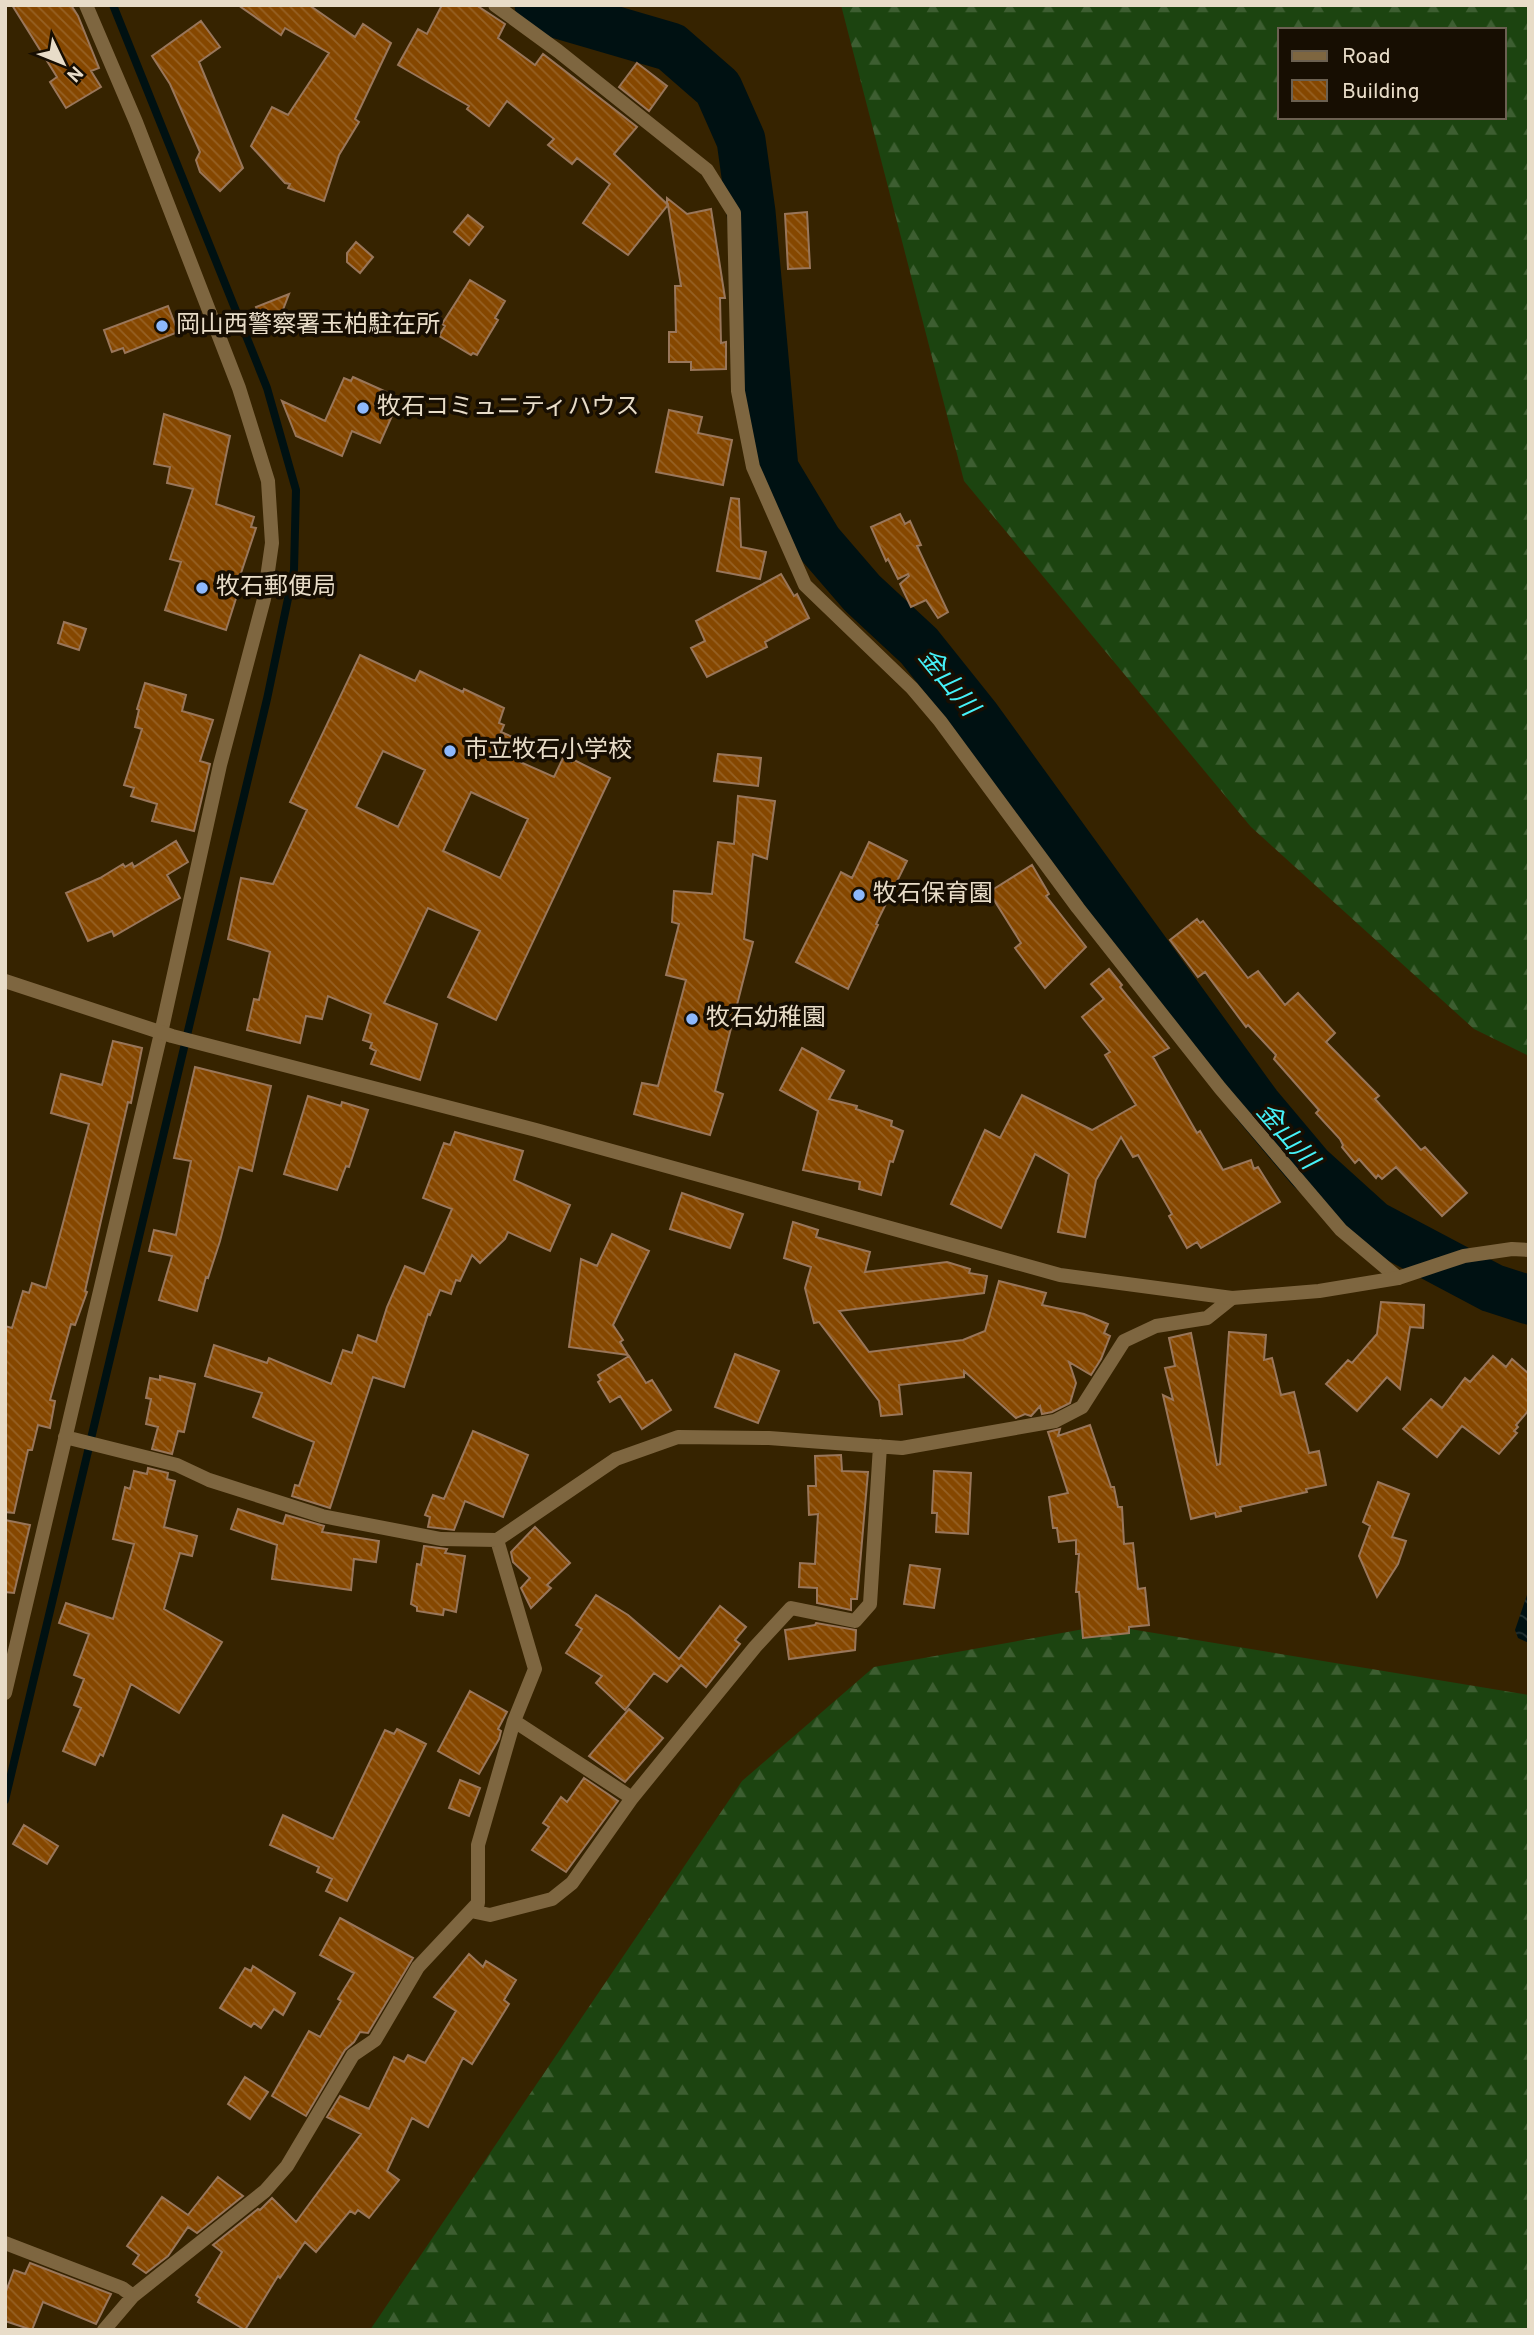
<svg xmlns="http://www.w3.org/2000/svg" width="1534" height="2335" viewBox="0 0 1534 2335" font-family="Overpass,'Noto Sans JP',sans-serif">
<defs>
<pattern id="forest-firs" width="22" height="20" patternUnits="userSpaceOnUse" patternTransform="scale(1.75)"><rect width="22" height="20" fill="#1c4410"/><path d="M5 1l3.5 6h-7zM16 11l3.5 6h-7z" fill="#3d5e31"/></pattern>
<pattern id="water-waves" width="16" height="10" patternUnits="userSpaceOnUse" patternTransform="scale(1.75)"><rect width="16" height="10" fill="#001112"/><path d="M0 5q4-4 8 0t8 0" fill="none" stroke="#253333"/></pattern>
<pattern id="building-back-hatch" width="6" height="6" patternUnits="userSpaceOnUse" patternTransform="scale(1.75)"><rect width="6" height="6" fill="#854700"/><path d="M-1 5l2 2M0 0l6 6M5-1l2 2" fill="none" stroke="#966124"/></pattern>
</defs>
<rect width="100%" height="100%" fill="#362300"/>
<!-- forest -->
<path fill="url(#forest-firs)" fill-rule="evenodd" d="M 841,5 L 1529,5 L 1529,1056 L 1474,1029 L 1251,827 L 964,481 ZM 1280,30 L 1504,30 L 1504,117 L 1280,117 Z
M 1106,1625 L 1529,1695 L 1529,2330 L 370,2330 L 742,1781 L 874,1667 Z"/>
<!-- water -->
<path fill="url(#water-waves)" d="M 1529,1589 L 1529,1643 L 1518,1638 L 1515,1630 Z"/>
<g fill="none" stroke-linecap="round" stroke-linejoin="round">
<!-- stream -->
<path stroke="#001112" stroke-width="8" d="M 5,1800 L 267,699 L 294,570 L 296,490 L 267,388 L 113,5"/>
<!-- river -->
<path stroke="#001112" stroke-width="49" d="M 539,5 L 558,14 L 671,47 L 718,88 L 741,140 L 751,212 L 774,469 L 818,542 L 862,593 L 919,646 L 975,716 L 1257,1105 L 1310,1168 L 1373,1225 L 1492,1288 L 1529,1300"/>
</g>
<!-- building -->
<path fill="url(#building-back-hatch)" stroke="#99765a" stroke-width="2" fill-rule="evenodd" d="M 12,5 L 71,5 L 78,16 L 99,68 L 91,71 L 101,87 L 66,108 L 50,82 L 57,77 Z
M 238,5 L 309,5 L 355,37 L 363,24 L 391,43 L 355,119 L 359,122 L 339,155 L 324,201 L 288,188 L 290,184 L 285,183 L 251,146 L 272,107 L 288,115 L 329,53 L 285,28 L 281,35 Z
M 442,5 L 476,5 L 505,24 L 498,38 L 535,65 L 543,54 L 637,127 L 614,154 L 667,204 L 667,198 L 687,214 L 711,209 L 725,298 L 720,298 L 721,343 L 726,342 L 726,369 L 691,370 L 691,362 L 669,362 L 669,332 L 676,332 L 675,286 L 681,286 L 668,205 L 628,255 L 583,223 L 610,184 L 577,158 L 572,164 L 548,145 L 554,139 L 507,101 L 489,126 L 467,109 L 469,106 L 398,65 L 418,29 L 427,34 Z
M 201,21 L 220,47 L 199,62 L 243,168 L 220,191 L 200,172 L 196,160 L 200,152 L 170,84 L 152,56 Z
M 637,63 L 667,86 L 649,111 L 619,87 Z
M 807,212 L 810,268 L 788,269 L 785,214 Z
M 468,215 L 483,227 L 469,245 L 454,232 Z
M 356,242 L 373,257 L 360,273 L 347,262 L 347,253 Z
M 470,280 L 505,301 L 495,318 L 498,320 L 477,355 L 473,353 L 471,355 L 439,336 L 445,326 L 442,324 Z
M 289,294 L 279,320 L 264,326 L 256,307 Z
M 168,306 L 178,332 L 125,353 L 123,348 L 112,352 L 104,330 Z
M 353,377 L 400,398 L 380,443 L 352,431 L 342,456 L 296,436 L 282,401 L 325,421 L 344,378 L 351,381 Z
M 669,410 L 702,417 L 698,433 L 732,440 L 723,485 L 656,472 Z
M 164,414 L 230,436 L 216,504 L 254,517 L 251,527 L 256,528 L 236,588 L 239,589 L 226,630 L 165,610 L 181,562 L 170,559 L 193,489 L 167,483 L 170,467 L 154,464 Z
M 731,498 L 739,499 L 741,547 L 766,552 L 760,579 L 717,571 Z
M 900,514 L 905,524 L 910,521 L 921,545 L 917,546 L 948,612 L 938,618 L 926,600 L 911,607 L 900,584 L 909,576 L 908,574 L 898,579 L 888,559 L 886,561 L 871,527 Z
M 781,574 L 794,596 L 797,594 L 809,618 L 765,642 L 767,647 L 707,677 L 691,648 L 705,641 L 696,621 Z
M 64,622 L 86,629 L 79,650 L 58,643 Z
M 360,655 L 415,681 L 420,671 L 463,692 L 464,689 L 504,708 L 499,723 L 504,725 L 501,732 L 517,739 L 509,757 L 554,777 L 563,758 L 571,762 L 572,759 L 610,778 L 496,1020 L 448,997 L 480,931 L 428,908 L 384,1003 L 437,1024 L 420,1080 L 371,1064 L 376,1051 L 370,1048 L 372,1043 L 363,1040 L 371,1014 L 328,996 L 322,1019 L 306,1016 L 300,1043 L 247,1030 L 254,999 L 259,1000 L 270,952 L 228,939 L 241,878 L 273,884 L 307,810 L 290,802 ZM 383,751 L 425,770 L 398,827 L 356,807 ZM 471,792 L 528,819 L 500,878 L 443,851 Z
M 145,683 L 186,695 L 182,711 L 213,720 L 200,761 L 210,764 L 194,831 L 152,821 L 157,804 L 131,796 L 134,788 L 124,785 L 142,729 L 135,727 L 139,710 L 137,709 Z
M 718,754 L 761,758 L 758,786 L 714,781 Z
M 738,796 L 775,801 L 767,859 L 753,854 L 744,939 L 753,942 L 715,1091 L 723,1094 L 710,1135 L 634,1114 L 642,1083 L 658,1086 L 686,980 L 666,975 L 679,924 L 672,922 L 674,891 L 712,894 L 718,842 L 734,844 Z
M 176,841 L 188,862 L 167,875 L 180,898 L 114,936 L 112,931 L 88,941 L 66,893 L 100,878 L 123,864 L 125,867 L 132,863 L 134,867 Z
M 869,842 L 907,861 L 876,924 L 878,925 L 848,989 L 796,962 L 841,872 L 852,878 Z
M 1032,865 L 1049,894 L 1046,896 L 1086,947 L 1045,988 L 1015,948 L 1021,943 L 989,892 Z
M 1197,919 L 1200,923 L 1203,921 L 1248,978 L 1258,971 L 1285,1005 L 1298,993 L 1335,1033 L 1326,1042 L 1379,1096 L 1375,1099 L 1421,1150 L 1425,1147 L 1467,1193 L 1442,1216 L 1396,1167 L 1382,1179 L 1378,1175 L 1376,1178 L 1359,1159 L 1355,1163 L 1342,1147 L 1343,1145 L 1340,1139 L 1316,1113 L 1319,1110 L 1274,1059 L 1276,1055 L 1248,1025 L 1246,1027 L 1205,972 L 1198,977 L 1170,940 Z
M 1109,969 L 1122,985 L 1120,987 L 1169,1048 L 1153,1057 L 1197,1133 L 1200,1131 L 1223,1170 L 1251,1160 L 1254,1169 L 1258,1167 L 1280,1202 L 1201,1248 L 1197,1242 L 1187,1248 L 1169,1216 L 1172,1214 L 1138,1155 L 1133,1157 L 1121,1137 L 1096,1180 L 1085,1237 L 1058,1232 L 1069,1174 L 1035,1154 L 1001,1228 L 951,1204 L 985,1130 L 1000,1138 L 1022,1095 L 1092,1130 L 1136,1105 L 1105,1055 L 1110,1052 L 1082,1017 L 1104,999 L 1091,984 Z
M 113,1041 L 142,1048 L 131,1103 L 128,1102 L 85,1291 L 87,1292 L 75,1325 L 71,1324 L 50,1400 L 55,1401 L 50,1428 L 38,1425 L 32,1450 L 28,1450 L 14,1513 L 5,1512 L 5,1326 L 12,1328 L 23,1291 L 29,1293 L 32,1283 L 46,1288 L 89,1124 L 51,1113 L 61,1074 L 102,1085 Z
M 802,1048 L 844,1071 L 829,1099 L 857,1106 L 856,1109 L 892,1121 L 891,1126 L 903,1131 L 893,1162 L 890,1161 L 881,1195 L 859,1189 L 860,1182 L 803,1170 L 818,1111 L 780,1090 Z
M 195,1067 L 271,1086 L 252,1171 L 239,1167 L 220,1241 L 208,1278 L 206,1277 L 197,1311 L 159,1300 L 172,1256 L 149,1251 L 154,1230 L 176,1235 L 191,1161 L 174,1158 Z
M 308,1096 L 341,1106 L 342,1102 L 368,1110 L 349,1167 L 346,1166 L 337,1190 L 284,1174 Z
M 455,1132 L 523,1151 L 514,1180 L 570,1205 L 550,1251 L 508,1232 L 505,1239 L 480,1263 L 472,1255 L 460,1281 L 456,1280 L 451,1294 L 440,1290 L 430,1315 L 428,1314 L 404,1387 L 373,1377 L 330,1508 L 292,1496 L 295,1485 L 299,1486 L 314,1442 L 253,1417 L 262,1393 L 205,1376 L 214,1345 L 267,1363 L 269,1358 L 331,1384 L 343,1350 L 352,1353 L 358,1335 L 376,1342 L 387,1307 L 405,1266 L 424,1274 L 452,1209 L 423,1198 L 444,1143 L 450,1145 Z
M 682,1193 L 743,1214 L 730,1248 L 670,1229 Z
M 793,1222 L 818,1230 L 816,1237 L 870,1252 L 865,1272 L 947,1262 L 970,1269 L 969,1273 L 987,1276 L 984,1293 L 839,1311 L 869,1352 L 963,1340 L 985,1331 L 999,1281 L 1046,1293 L 1042,1305 L 1084,1314 L 1108,1324 L 1104,1333 L 1110,1336 L 1101,1359 L 1091,1375 L 1069,1362 L 1076,1383 L 1070,1403 L 1052,1412 L 1042,1414 L 1040,1406 L 1031,1416 L 1025,1414 L 1016,1418 L 964,1371 L 964,1377 L 899,1385 L 902,1414 L 881,1416 L 879,1401 L 819,1322 L 814,1323 L 805,1288 L 811,1267 L 784,1258 Z
M 612,1234 L 649,1251 L 613,1325 L 623,1340 L 620,1342 L 628,1355 L 569,1347 L 581,1259 L 597,1266 Z
M 1381,1302 L 1424,1305 L 1423,1328 L 1410,1327 L 1400,1389 L 1387,1377 L 1357,1411 L 1326,1384 L 1348,1360 L 1352,1363 L 1377,1334 Z
M 1229,1332 L 1266,1335 L 1264,1360 L 1272,1358 L 1281,1395 L 1294,1392 L 1309,1453 L 1319,1451 L 1326,1485 L 1306,1489 L 1307,1492 L 1240,1507 L 1241,1511 L 1216,1517 L 1215,1513 L 1191,1519 L 1163,1395 L 1173,1400 L 1165,1368 L 1175,1366 L 1169,1338 L 1191,1333 L 1217,1465 L 1220,1464 Z
M 735,1354 L 779,1371 L 758,1423 L 715,1407 Z
M 629,1356 L 646,1383 L 652,1380 L 671,1410 L 642,1429 L 620,1396 L 610,1402 L 598,1382 L 601,1380 L 598,1375 Z
M 1493,1356 L 1506,1367 L 1512,1359 L 1529,1374 L 1529,1410 L 1516,1425 L 1518,1427 L 1514,1431 L 1517,1433 L 1499,1454 L 1462,1426 L 1437,1457 L 1403,1429 L 1431,1399 L 1442,1408 L 1465,1378 L 1470,1382 Z
M 160,1376 L 195,1384 L 184,1432 L 178,1431 L 172,1454 L 152,1449 L 158,1427 L 146,1424 L 151,1399 L 146,1398 L 150,1378 L 160,1380 Z
M 1090,1425 L 1111,1487 L 1114,1487 L 1118,1507 L 1122,1507 L 1124,1544 L 1133,1543 L 1138,1589 L 1145,1588 L 1149,1625 L 1129,1627 L 1129,1633 L 1083,1638 L 1079,1592 L 1076,1592 L 1079,1554 L 1076,1554 L 1076,1540 L 1059,1542 L 1057,1528 L 1053,1528 L 1049,1497 L 1068,1493 L 1048,1432 L 1060,1429 L 1058,1436 Z
M 473,1431 L 528,1455 L 503,1517 L 465,1501 L 454,1530 L 428,1527 L 430,1517 L 425,1515 L 433,1495 L 444,1499 Z
M 841,1455 L 842,1471 L 868,1472 L 857,1599 L 851,1599 L 851,1610 L 817,1603 L 817,1588 L 799,1587 L 800,1563 L 815,1564 L 818,1514 L 809,1515 L 808,1486 L 816,1486 L 815,1456 Z
M 148,1468 L 168,1473 L 167,1479 L 175,1481 L 164,1527 L 197,1536 L 192,1556 L 180,1553 L 164,1609 L 222,1642 L 179,1713 L 131,1684 L 103,1756 L 100,1754 L 95,1765 L 63,1751 L 81,1708 L 74,1705 L 84,1679 L 74,1675 L 89,1634 L 59,1623 L 66,1603 L 113,1619 L 134,1544 L 113,1539 L 125,1487 L 130,1489 L 134,1471 L 147,1474 Z
M 934,1471 L 971,1473 L 968,1534 L 936,1532 L 937,1513 L 932,1513 Z
M 1378,1482 L 1409,1494 L 1392,1537 L 1406,1541 L 1398,1564 L 1377,1597 L 1359,1556 L 1370,1526 L 1363,1522 Z
M 238,1509 L 283,1524 L 286,1515 L 324,1526 L 322,1532 L 379,1541 L 376,1562 L 354,1559 L 351,1590 L 272,1579 L 277,1545 L 231,1529 Z
M 5,1520 L 30,1525 L 14,1593 L 5,1592 Z
M 535,1527 L 570,1563 L 547,1585 L 551,1588 L 531,1608 L 521,1588 L 530,1578 L 513,1562 L 511,1552 Z
M 424,1546 L 447,1549 L 445,1553 L 465,1556 L 456,1612 L 444,1609 L 443,1615 L 417,1611 L 417,1607 L 411,1604 L 417,1564 L 421,1565 Z
M 910,1565 L 940,1569 L 934,1608 L 904,1604 Z
M 596,1595 L 628,1615 L 679,1659 L 720,1606 L 746,1627 L 735,1640 L 740,1644 L 706,1687 L 681,1665 L 667,1682 L 654,1673 L 625,1710 L 596,1683 L 602,1676 L 566,1653 L 582,1629 L 576,1625 Z
M 816,1623 L 856,1630 L 855,1650 L 789,1659 L 785,1630 L 815,1625 Z
M 470,1691 L 507,1712 L 498,1729 L 501,1731 L 499,1739 L 479,1774 L 438,1751 Z
M 629,1709 L 663,1738 L 625,1782 L 589,1756 Z
M 397,1729 L 426,1744 L 347,1901 L 326,1891 L 332,1879 L 317,1872 L 319,1867 L 270,1845 L 283,1815 L 333,1839 L 385,1730 L 394,1734 Z
M 584,1778 L 618,1801 L 566,1872 L 532,1850 L 549,1827 L 543,1823 L 561,1797 L 567,1802 Z
M 460,1780 L 480,1788 L 469,1816 L 449,1808 Z
M 24,1825 L 58,1846 L 47,1864 L 13,1844 Z
M 340,1918 L 413,1958 L 368,2033 L 360,2032 L 354,2042 L 345,2050 L 306,2116 L 272,2096 L 309,2031 L 320,2037 L 341,2001 L 338,1999 L 354,1973 L 320,1955 Z
M 469,1954 L 483,1967 L 486,1961 L 516,1980 L 504,2000 L 509,2004 L 472,2064 L 463,2058 L 428,2127 L 412,2118 L 387,2171 L 399,2180 L 369,2218 L 358,2210 L 355,2214 L 350,2211 L 316,2252 L 305,2242 L 280,2278 L 278,2276 L 245,2330 L 198,2302 L 200,2298 L 196,2295 L 222,2252 L 213,2245 L 258,2209 L 260,2210 L 272,2198 L 296,2222 L 361,2134 L 327,2117 L 340,2096 L 369,2109 L 394,2057 L 404,2062 L 408,2055 L 425,2063 L 456,2011 L 434,1997 Z
M 253,1966 L 295,1993 L 283,2015 L 274,2009 L 261,2028 L 254,2023 L 251,2027 L 220,2008 L 245,1968 L 251,1971 Z
M 245,2077 L 268,2092 L 250,2119 L 228,2104 Z
M 218,2177 L 243,2196 L 197,2233 L 188,2227 L 168,2256 L 146,2273 L 133,2264 L 139,2255 L 127,2246 L 162,2197 L 188,2215 Z
M 30,2263 L 111,2294 L 96,2324 L 43,2302 L 32,2330 L 5,2321 L 5,2294 L 14,2270 L 25,2274 Z"/>
<g fill="none" stroke-linecap="round" stroke-linejoin="round">
<!-- minor -->
<path stroke="#7e6640" stroke-width="14" d="M 495,5 L 558,51 L 707,170 L 734,213 L 738,391 L 753,467 L 805,585 L 912,688 L 940,721 L 1078,908 L 1220,1088 L 1341,1230 L 1398,1278
M 65,1437 L 177,1465 L 209,1480 L 322,1516 L 441,1539 L 497,1540 L 616,1459 L 678,1437 L 769,1438 L 902,1448 L 1055,1421 L 1082,1407 L 1124,1341 L 1156,1326 L 1207,1318 L 1232,1298
M 5,1693 L 161,1033 L 220,765 L 264,599 L 272,543 L 268,481 L 239,388 L 136,122 L 86,5
M 514,1721 L 632,1798
M 471,1911 L 490,1915 L 552,1899 L 572,1883 L 632,1798 L 755,1647 L 791,1608 L 855,1621 L 870,1604 L 880,1446
M 5,2243 L 122,2288 L 133,2296 L 265,2191 L 287,2166 L 353,2055 L 375,2040 L 418,1967 L 478,1903 L 478,1845 L 514,1721 L 535,1669 L 497,1540
M 104,2330 L 133,2296"/>
<!-- tertiary -->
<path stroke="#7e6640" stroke-width="14" d="M 5,981 L 172,1036 L 536,1130 L 1060,1275 L 1232,1298 L 1319,1291 L 1398,1278 L 1464,1256 L 1512,1249 L 1529,1250"/>
</g>
<!-- markers -->
<g fill="#8eb9fc" stroke="#170e02" stroke-width="2.5">
<circle cx="162" cy="326" r="7"/>
<circle cx="363" cy="408" r="7"/>
<circle cx="202" cy="588" r="7"/>
<circle cx="450" cy="751" r="7"/>
<circle cx="859" cy="895" r="7"/>
<circle cx="692" cy="1019" r="7"/>
</g>
<g text-anchor="middle" dominant-baseline="central" stroke-width="7" stroke-linejoin="round" paint-order="stroke">
<!-- poi labels -->
<g font-size="24" fill="#e8dcc8" stroke="#170e02" text-anchor="start">
<text x="176" y="326">岡山西警察署玉柏駐在所</text>
<text x="377" y="408">牧石コミュニティハウス</text>
<text x="216" y="588">牧石郵便局</text>
<text x="464" y="751">市立牧石小学校</text>
<text x="873" y="895">牧石保育園</text>
<text x="706" y="1019">牧石幼稚園</text>
</g>
<!-- water labels -->
<g font-size="26" font-style="italic" fill="#45f1f8" stroke="#170e02">
<text transform="translate(947 683) rotate(51)">金山川</text>
<text transform="translate(1286 1137) rotate(49)">金山川</text>
</g>
</g>
<!-- border -->
<rect width="1534" height="2335" fill="none" stroke="#e8dcc8" stroke-width="14"/>
<!-- legend -->
<rect x="1278" y="28" width="228" height="91" fill="#170e02" stroke="#6b6051" stroke-width="2"/>
<rect x="1292" y="51" width="35" height="10" fill="#7e6640" stroke="#6b6051" stroke-width="2"/>
<text x="1342" y="63" font-size="21" fill="#e8dcc8">Road</text>
<rect x="1292" y="80" width="35" height="21" fill="url(#building-back-hatch)" stroke="#6b6051" stroke-width="2"/>
<text x="1342" y="98" font-size="21" fill="#e8dcc8">Building</text>
<!-- north arrow -->
<g transform="translate(63 63) rotate(133)" stroke="#170e02" stroke-width="5" paint-order="stroke">
<path d="M0-5L12 26L0 18L-12 26Z" fill="#e8dcc8"/>
<text y="-10" font-size="19" font-weight="bold" text-anchor="middle" fill="#e8dcc8">N</text>
</g>
</svg>
